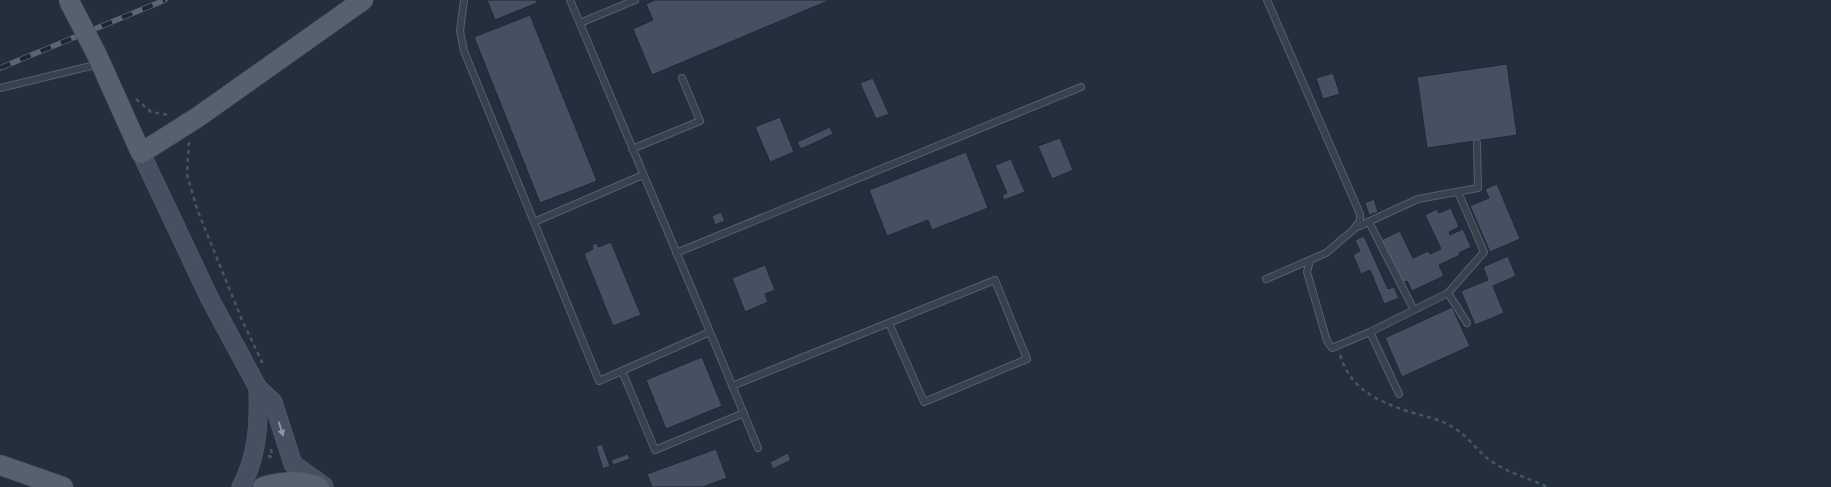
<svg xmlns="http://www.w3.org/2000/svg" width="1831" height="487" viewBox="0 0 1831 487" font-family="Ubuntu,sans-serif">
<rect width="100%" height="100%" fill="#242f3e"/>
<!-- building -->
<path fill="#455162" stroke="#1f2835" d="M 487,0 L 536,0 L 537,3 L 495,20 Z
M 655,0 L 830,0 L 652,75 L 633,29 L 653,20 L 646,4 Z
M 530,15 L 597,181 L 540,203 L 474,37 Z
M 1507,64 L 1517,135 L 1427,148 L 1417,77 Z
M 1333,73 L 1340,94 L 1323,99 L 1316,78 Z
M 873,78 L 889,114 L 876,119 L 860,83 Z
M 780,117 L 794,152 L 770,162 L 755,127 Z
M 830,127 L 833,134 L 801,149 L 797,142 Z
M 1060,138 L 1073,170 L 1052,179 L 1038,146 Z
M 966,152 L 988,208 L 932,230 L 928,220 L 887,236 L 869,190 Z
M 1011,159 L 1025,192 L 1004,200 L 1002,195 L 1007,193 L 995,165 Z
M 1497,184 L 1520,239 L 1490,252 L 1470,206 L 1489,198 L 1485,189 Z
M 1374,199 L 1378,212 L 1369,215 L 1365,203 Z
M 1451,208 L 1459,227 L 1449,232 L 1450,235 L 1463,229 L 1471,247 L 1459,253 L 1460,255 L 1439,265 L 1444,276 L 1412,291 L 1407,281 L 1401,283 L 1381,240 L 1400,231 L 1413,258 L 1428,251 L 1430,254 L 1441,249 L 1425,215 L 1437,209 L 1439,213 Z
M 721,212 L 725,221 L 715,225 L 712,216 Z
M 1364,236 L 1388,289 L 1394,287 L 1399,298 L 1384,304 L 1370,270 L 1361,274 L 1353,255 L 1360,251 L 1355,240 Z
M 611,242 L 641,315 L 613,326 L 584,254 L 593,249 L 592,245 L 597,243 L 598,247 Z
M 1508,256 L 1516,276 L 1493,286 L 1504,313 L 1475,325 L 1461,291 L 1488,280 L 1483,267 Z
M 765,265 L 775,290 L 765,294 L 768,302 L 745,312 L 732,278 Z
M 1452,307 L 1470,346 L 1402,377 L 1385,338 Z
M 702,357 L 722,406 L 666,429 L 646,380 Z
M 602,444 L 610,466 L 603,469 L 596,446 Z
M 716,449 L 727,478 L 703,487 L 652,487 L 647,474 Z
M 788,453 L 791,460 L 773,469 L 770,462 Z
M 628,454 L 630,459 L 613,465 L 611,460 Z"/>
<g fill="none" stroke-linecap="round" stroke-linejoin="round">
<!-- lane casing -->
<g stroke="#565f6c" stroke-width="8">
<path id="lane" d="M 464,0 L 460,31 L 464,51 L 599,381 L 710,332 L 570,0
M 580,23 L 635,0
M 0,88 L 99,64
M 632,149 L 700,121 L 682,78
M 534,222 L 643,175
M 1369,222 L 1414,310
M 1355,228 L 1418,199 L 1478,188 L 1477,143
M 676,253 L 1081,87
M 1310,261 L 1307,272 L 1327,341 L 1332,348 L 1370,332 L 1448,293 L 1467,323
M 1266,279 L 1326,253 L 1353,230 L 1360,221 L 1360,214 L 1267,0
M 1448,293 L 1484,252 L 1458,192
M 710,332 L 758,448
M 1370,332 L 1399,394
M 622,371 L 655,450 L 744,413
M 732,386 L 995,280 L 1027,359 L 924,402 L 889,323"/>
</g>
<!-- secondary casing -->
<g stroke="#565f6c" stroke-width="19">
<path id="secondary" d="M 141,153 L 210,299 L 258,388 L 273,402 L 293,464 L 324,486
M 241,487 C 258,455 259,423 258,388"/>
</g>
<!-- primary casing -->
<g stroke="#414a57" stroke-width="21">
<path id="primary" d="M 97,55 L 141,153 L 198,117 L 363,0
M 0,465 L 63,487
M 263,487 C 281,481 302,480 319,487"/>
</g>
<!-- path -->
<path stroke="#44595c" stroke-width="2.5" stroke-dasharray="4 4" stroke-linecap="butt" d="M 136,99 L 151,112 L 170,115
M 189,142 L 187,175 L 197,209 L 242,320 L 263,364
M 1340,355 C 1351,389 1375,400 1407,411 C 1422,416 1437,418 1451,426 C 1467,435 1477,451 1491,461 C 1508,473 1529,478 1547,487
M 268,456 L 272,457 L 271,449"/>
<!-- lane -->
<use href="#lane" stroke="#38414e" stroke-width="6"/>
<!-- secondary -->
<use href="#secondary" stroke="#465061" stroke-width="18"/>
<!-- primary -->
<use href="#primary" stroke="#56606e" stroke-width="20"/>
<!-- rail casing -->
<g stroke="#5a6575" stroke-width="5.5">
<path id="rail" d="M 0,68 L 165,0"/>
</g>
<!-- rail -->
<use href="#rail" stroke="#1d2633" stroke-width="4" stroke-dasharray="11" stroke-linecap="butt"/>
<!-- primary-bridge casing -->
<g stroke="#414a57" stroke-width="21" stroke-linecap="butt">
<path id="primary-bridge" d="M 69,1 L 97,55"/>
</g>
<!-- primary-bridge -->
<use href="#primary-bridge" stroke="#56606e" stroke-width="20"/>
</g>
<!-- one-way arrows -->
<defs><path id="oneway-solid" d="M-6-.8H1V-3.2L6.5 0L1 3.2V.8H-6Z" transform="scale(1.25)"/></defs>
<use fill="#8e96a5" href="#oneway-solid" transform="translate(281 429) rotate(73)"/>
</svg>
